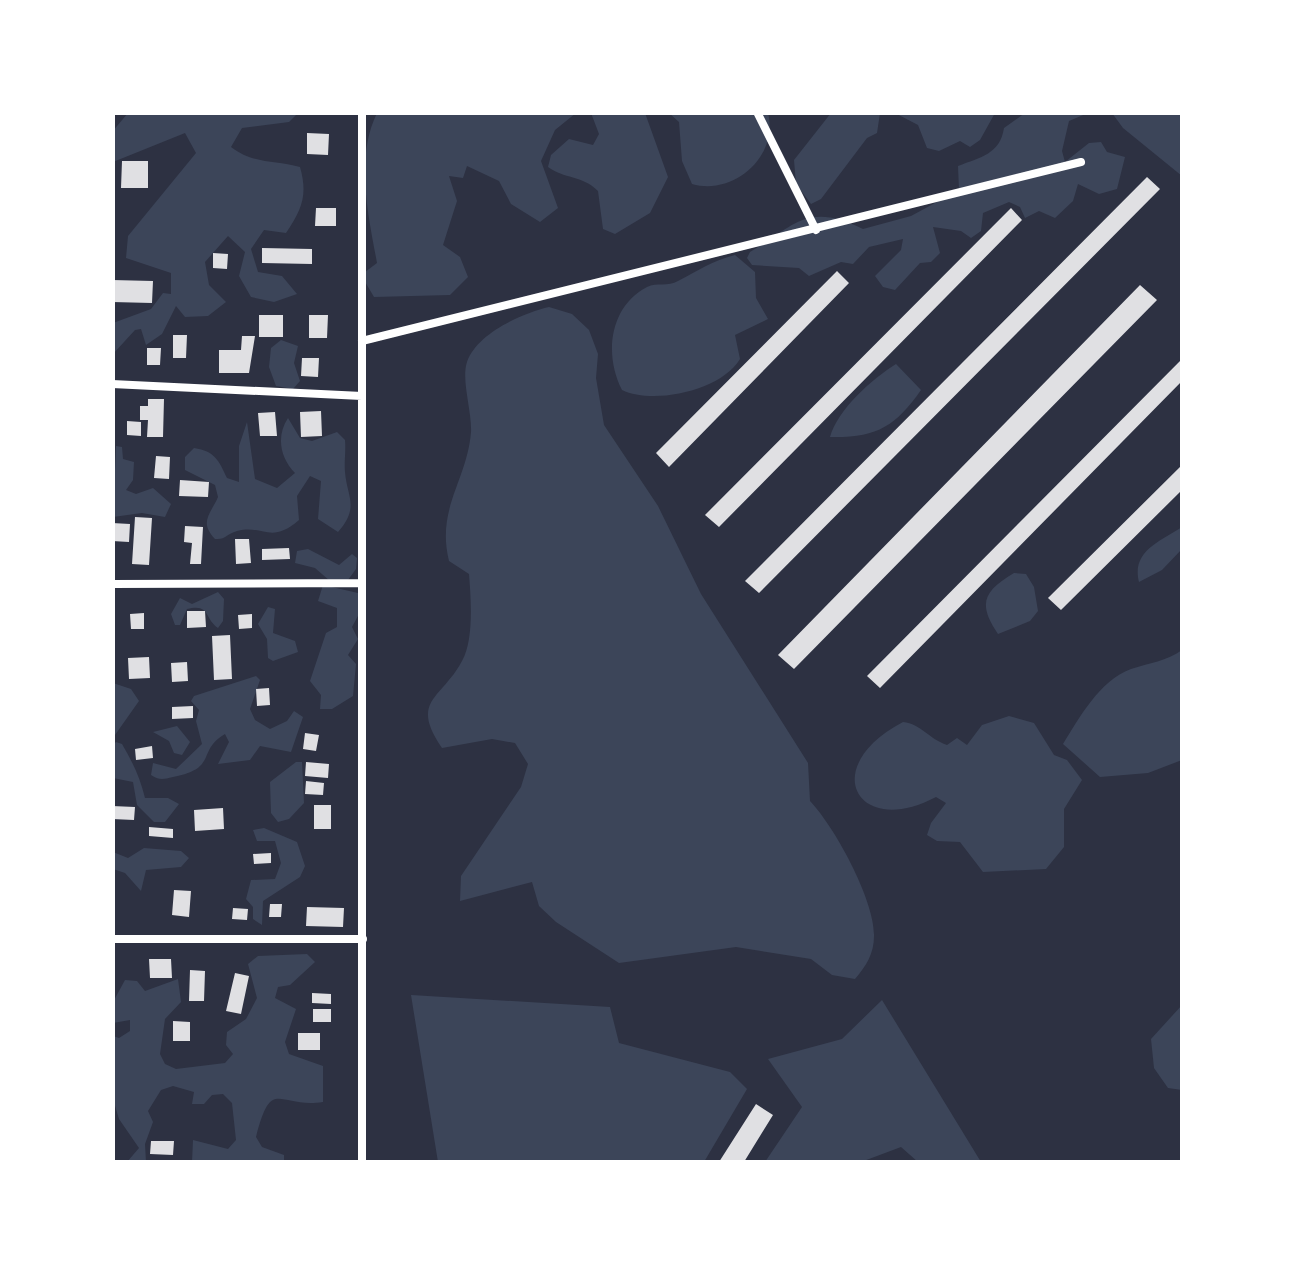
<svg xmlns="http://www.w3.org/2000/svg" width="1295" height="1275" viewBox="0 0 1295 1275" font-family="'Space Grotesk',sans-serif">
<rect width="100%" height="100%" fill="#2d3142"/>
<!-- green -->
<path fill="#3c4559" d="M 128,113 L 298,113 L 289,122 L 242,128 L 231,147 C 253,164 274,160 300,167 C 308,195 302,209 286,233 L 264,230 L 251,249 L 258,272 L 282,276 L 297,294 L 274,302 L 251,297 L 239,276 L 245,252 L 228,236 L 205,262 L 209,285 L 226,302 L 208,316 L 185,317 L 176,306 L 162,334 L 146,345 L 141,329 L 135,330 L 113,354 L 113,323 L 151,309 L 163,293 L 171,294 L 171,273 L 126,258 L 128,236 L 196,153 L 185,133 L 113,162 L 112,132 Z
M 377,113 L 576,113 L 555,130 L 541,161 L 558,208 L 540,222 L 511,204 L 499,181 L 467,166 L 463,178 L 449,176 L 457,201 L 443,245 L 460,257 L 468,277 L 450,295 L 374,297 L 361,275 L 377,263 C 368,214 355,158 377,113 Z
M 591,113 L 645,113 L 668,177 L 650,213 L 615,234 L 603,229 L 598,191 C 582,175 564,179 548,167 L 551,155 L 569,139 L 593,145 L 599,134 Z
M 669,113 L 768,113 C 779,156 734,196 692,184 L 682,161 L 679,122 Z
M 831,113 L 880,113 L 877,133 L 867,138 L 821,199 L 811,204 L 796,184 L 794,160 Z
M 895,113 L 894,113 L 995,113 L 980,140 L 970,147 L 960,141 L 939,151 L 927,148 L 918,125 Z
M 1025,113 L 1088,113 L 1069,121 L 1062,151 L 1065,162 L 1089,143 L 1101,142 L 1107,152 L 1125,157 L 1117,189 L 1099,194 L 1078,184 L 1073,201 L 1055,218 L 1039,211 L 1025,218 L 1020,207 L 1009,202 L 983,213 L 981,231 L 971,238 L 961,231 L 933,227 L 940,253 L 931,262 L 920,263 L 895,290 L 883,287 L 875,276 L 901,250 L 903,239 L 869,247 L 853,264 L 841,262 L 809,276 L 799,268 L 752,265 L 747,258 L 750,252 C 792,228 806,200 863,229 L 911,216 L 959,190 L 958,166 C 981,157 1000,154 1004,128 Z
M 1112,113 L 1182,113 L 1182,176 L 1123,128 Z
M 735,255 L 755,272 L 756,298 L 768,319 L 735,335 L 740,359 C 721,391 653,405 622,390 C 604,355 609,307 647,287 C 657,282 668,287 678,281 C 698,271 711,261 735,255 Z
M 549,307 L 572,314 L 589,330 L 598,354 L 596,378 L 604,425 L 658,506 L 701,594 L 808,763 L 810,801 C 834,826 875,900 874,936 C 874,954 866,966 855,979 L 832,975 L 811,959 L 736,947 L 619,963 L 556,922 L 539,906 L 532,882 L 460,901 L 461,876 L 521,787 L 528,764 L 515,743 L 492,739 L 442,748 C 409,700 442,699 462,661 C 474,640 471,599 469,574 L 449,561 C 436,508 467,481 471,432 C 472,411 461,380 467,362 C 477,333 523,313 549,307 Z
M 281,340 L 298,346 L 294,363 L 300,381 L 293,389 L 276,386 L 269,367 L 271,348 Z
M 896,364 L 921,390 C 895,427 876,438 830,437 C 838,409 872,379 896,364 Z
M 288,418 L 300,438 L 312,441 L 337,432 L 345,440 C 346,451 344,462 345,472 C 347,497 360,507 338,532 L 318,519 L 321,481 L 310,476 L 297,496 L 299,520 C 270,545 264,524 237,531 C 226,534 226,540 215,539 C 199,522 210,515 218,497 L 215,485 L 185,470 L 185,457 L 194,448 C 215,451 219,461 227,478 L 239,482 L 239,446 L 247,422 L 255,479 L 277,488 L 295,473 C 280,458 276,436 288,418 Z
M 116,446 L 122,447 L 123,459 L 134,462 L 133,480 L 126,490 L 136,494 L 153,488 L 171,504 L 165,517 L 142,513 L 113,517 Z
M 1182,527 L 1182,549 L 1162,570 L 1139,582 C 1131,551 1161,541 1182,527 Z
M 308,549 L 339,565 L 352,554 L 357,558 L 356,569 L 348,580 L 330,581 L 315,568 L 295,563 L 297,551 Z
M 1014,573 L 1026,574 L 1034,587 L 1038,611 L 1030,621 L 998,634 C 977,603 984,591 1014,573 Z
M 323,585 L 358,593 L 366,601 L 352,627 L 358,639 L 348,655 L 356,664 L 353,696 L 332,709 L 320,709 L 321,695 L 310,681 L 326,633 L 337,627 L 337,608 L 318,601 Z
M 218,592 L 224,599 L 223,621 L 218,628 C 204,618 210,603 187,609 L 180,625 L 175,625 L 171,614 L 180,598 L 192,604 Z
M 268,607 L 275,609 L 273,633 L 295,641 L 298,652 L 273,661 L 268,658 L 267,639 L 258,624 Z
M 1182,650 L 1182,760 L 1148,773 L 1100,777 L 1063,744 C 1080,717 1099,681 1131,669 C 1149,663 1167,661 1182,650 Z
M 256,676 L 260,680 L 250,709 L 255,720 L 270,729 L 287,721 L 294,711 L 303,717 L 291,752 L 260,746 L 250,760 L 218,764 L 229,742 L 225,734 C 196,751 219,768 173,777 C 163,779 161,781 151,775 L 153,763 L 176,769 L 202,744 L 196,721 L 199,710 L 191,701 L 194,696 Z
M 113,683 L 131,689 L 139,701 L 115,735 Z
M 1009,716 L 1034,723 L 1054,755 L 1067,760 L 1082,780 L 1064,809 L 1064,847 L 1046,869 L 983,872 L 960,842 L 937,841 L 927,835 L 931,823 L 946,803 L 936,797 C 857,839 817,767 903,722 C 921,724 929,739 947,745 L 957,738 L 967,745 L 982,725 Z
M 177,726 L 190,742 L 182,755 L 174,753 L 169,741 L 153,732 Z
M 116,742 L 122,744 C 132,761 140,777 145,798 L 168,798 L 179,804 L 165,822 L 154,822 L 137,805 L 133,782 L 113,778 L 113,745 Z
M 296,762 L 302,762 L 304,803 L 289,819 L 278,822 L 271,813 L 270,782 Z
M 264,828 L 297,842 L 305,866 L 300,877 L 263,901 L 262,925 L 253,919 L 253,907 L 246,899 L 251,880 L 275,879 L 281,863 L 275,841 L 257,841 L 253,830 Z
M 144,848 L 181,851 L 189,858 L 181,867 L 146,870 L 141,891 L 125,873 L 113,869 L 113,852 L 128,858 Z
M 307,954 L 315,962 L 290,985 L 278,987 L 275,998 L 296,1009 L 285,1042 L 289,1054 L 323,1066 L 323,1102 C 278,1109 272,1075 256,1137 L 262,1147 L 284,1155 L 284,1162 L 192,1162 L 193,1140 L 228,1149 L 236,1140 L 232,1103 L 223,1094 L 212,1095 L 204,1104 L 192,1104 L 194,1092 L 173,1086 L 161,1090 L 148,1111 L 153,1122 L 145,1144 L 146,1162 L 127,1162 L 139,1148 L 119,1119 L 113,1099 L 113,1036 L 119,1038 L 130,1031 L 130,1020 L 113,1023 L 113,1002 L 125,980 L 137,981 L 145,991 L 178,979 L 181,1002 L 165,1019 L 160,1054 L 165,1064 L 176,1069 L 225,1063 L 233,1054 L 226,1045 L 227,1032 L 246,1019 L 257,998 L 248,964 L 258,956 Z
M 411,995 L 610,1007 L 619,1043 L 730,1072 L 747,1089 L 704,1162 L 438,1162 Z
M 882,1000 L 981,1162 L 918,1162 L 901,1147 L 861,1162 L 765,1162 L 802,1107 L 768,1059 L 842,1039 Z
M 1182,1005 L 1182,1090 L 1168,1088 L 1154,1068 L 1151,1039 Z"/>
<!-- building -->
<path fill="#e0e0e3" d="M 307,133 L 329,134 L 328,155 L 307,154 Z
M 122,161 L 148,161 L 148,188 L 121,188 Z
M 1147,177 L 1160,189 L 759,593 L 745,581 Z
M 316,208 L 336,208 L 336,226 L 315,226 Z
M 1011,208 L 1022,220 L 719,527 L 705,515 Z
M 262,248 L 312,249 L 312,264 L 262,263 Z
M 213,253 L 228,254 L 227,269 L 213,268 Z
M 837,271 L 849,283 L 669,467 L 656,453 Z
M 112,280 L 153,281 L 152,303 L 112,302 Z
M 1140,285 L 1157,300 L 794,669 L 778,655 Z
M 259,315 L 283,315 L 283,337 L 259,337 Z
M 309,315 L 328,315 L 327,338 L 309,338 Z
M 173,335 L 187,335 L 186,358 L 173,358 Z
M 242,336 L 255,336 L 249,373 L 219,373 L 219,350 L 241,350 Z
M 147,348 L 161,348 L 160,365 L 147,365 Z
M 302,358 L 319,358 L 318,377 L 301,376 Z
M 1182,359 L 1182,381 L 880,688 L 867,676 Z
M 148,399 L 164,399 L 163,437 L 147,437 L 148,420 L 140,420 L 140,406 L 148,406 Z
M 321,411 L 322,436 L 301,437 L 300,412 Z
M 275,412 L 277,436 L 260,436 L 258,413 Z
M 127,421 L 141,422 L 141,436 L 127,435 Z
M 156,456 L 170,457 L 169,479 L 154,478 Z
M 1182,465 L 1182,490 L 1061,610 L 1048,598 Z
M 180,480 L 209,482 L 208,497 L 179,496 Z
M 135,517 L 152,518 L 149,565 L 132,564 Z
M 112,523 L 130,524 L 129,542 L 112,541 Z
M 185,526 L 203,527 L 201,564 L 190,564 L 192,543 L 184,542 Z
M 235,539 L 249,539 L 251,563 L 236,564 Z
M 289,548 L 290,559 L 262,560 L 262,549 Z
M 187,611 L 205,611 L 206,627 L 187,628 Z
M 144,613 L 144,629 L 131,629 L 130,614 Z
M 252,614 L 252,628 L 239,629 L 238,615 Z
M 230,635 L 232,679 L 214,680 L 212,636 Z
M 149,657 L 150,678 L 129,679 L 128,658 Z
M 187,662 L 188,681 L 172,682 L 171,663 Z
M 269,688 L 270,705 L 257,706 L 256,689 Z
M 193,706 L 193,718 L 172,719 L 172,707 Z
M 305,733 L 319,735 L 316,751 L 303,749 Z
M 152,746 L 153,758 L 136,760 L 135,749 Z
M 306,762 L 329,764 L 328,778 L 305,776 Z
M 306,781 L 324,783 L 323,795 L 305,794 Z
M 314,805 L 331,805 L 331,829 L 314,829 Z
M 112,806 L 135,807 L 134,820 L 112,819 Z
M 223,808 L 224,829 L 195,831 L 194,810 Z
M 149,827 L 173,829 L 173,838 L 149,836 Z
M 271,853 L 271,863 L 254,864 L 253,854 Z
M 174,890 L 191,891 L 189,917 L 172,915 Z
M 270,904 L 282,904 L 281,917 L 269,917 Z
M 307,907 L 344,908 L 343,927 L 306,926 Z
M 233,908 L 248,909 L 247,920 L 232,919 Z
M 149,959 L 171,959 L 172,978 L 150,978 Z
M 190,970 L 205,971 L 204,1001 L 189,1001 Z
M 235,973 L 249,976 L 241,1014 L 226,1011 Z
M 312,993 L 331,994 L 331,1004 L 312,1003 Z
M 313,1009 L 331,1009 L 331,1022 L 313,1022 Z
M 173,1021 L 190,1022 L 190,1041 L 173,1041 Z
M 298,1033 L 320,1033 L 320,1050 L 298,1050 Z
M 756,1104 L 773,1115 L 744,1162 L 719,1162 Z
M 151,1141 L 174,1141 L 173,1155 L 150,1154 Z"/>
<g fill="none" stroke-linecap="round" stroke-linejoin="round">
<!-- minor -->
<path stroke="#fff" stroke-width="8" d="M 362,112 L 362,1162
M 757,112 L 816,230
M 362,341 L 1081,162
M 112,384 L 362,396
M 112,584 L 362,583
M 112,939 L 363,939"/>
</g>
<!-- border -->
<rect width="1295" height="1275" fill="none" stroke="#ffffff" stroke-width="230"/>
</svg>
